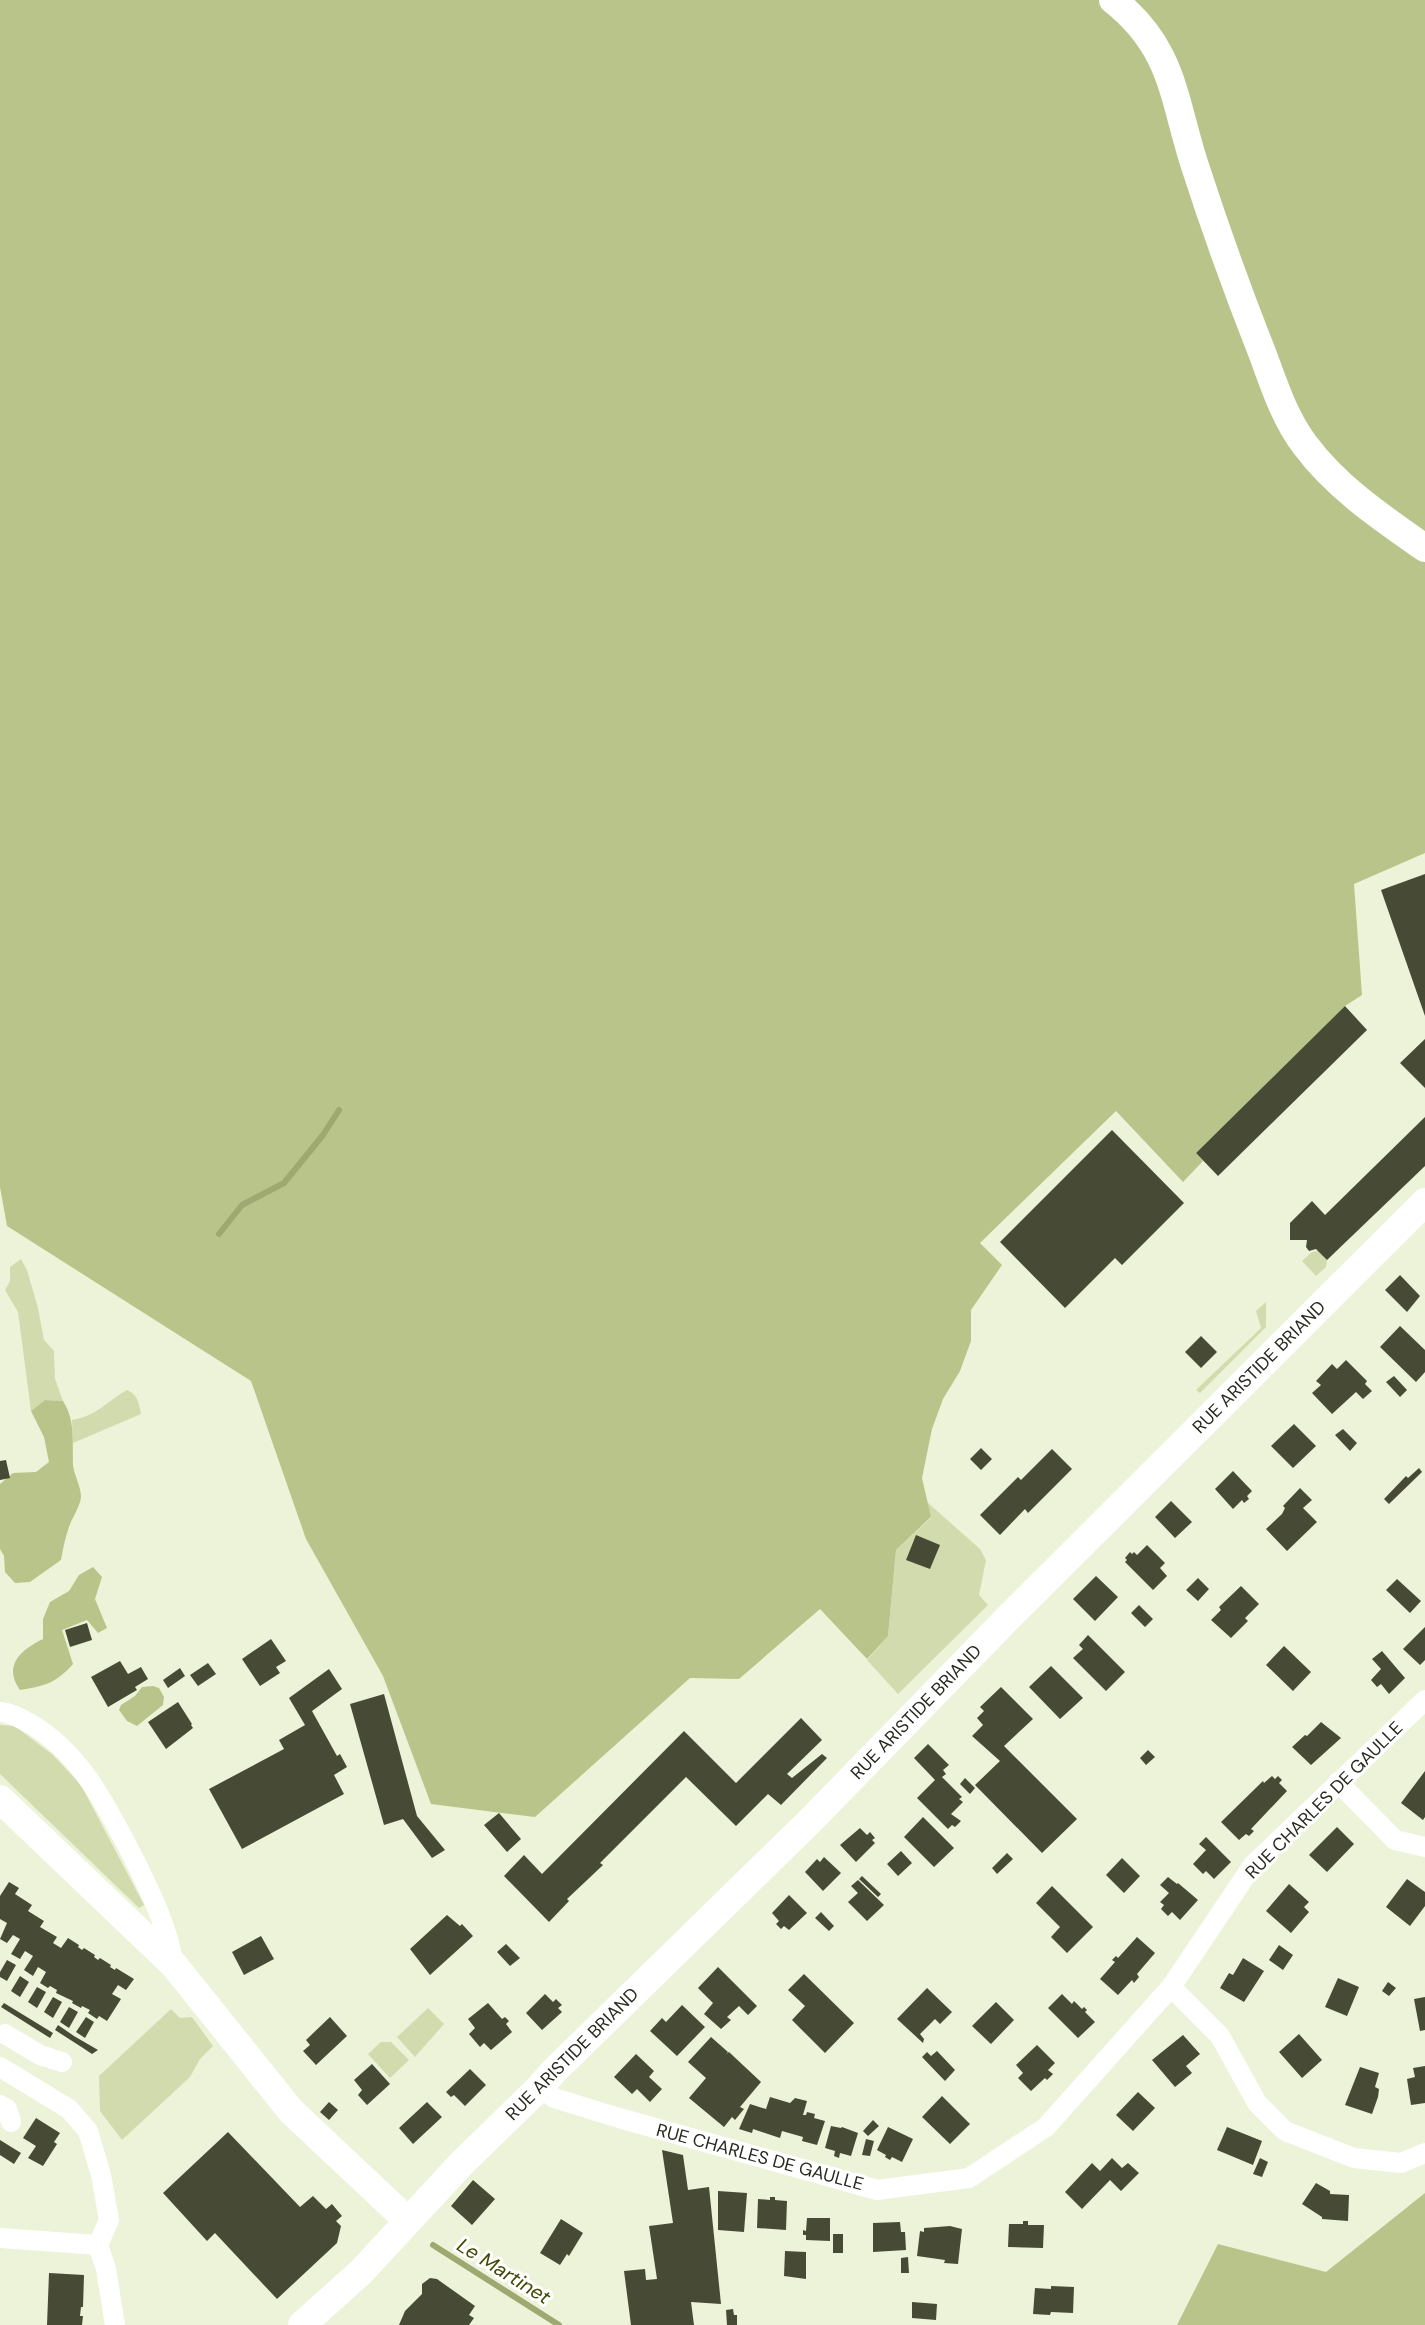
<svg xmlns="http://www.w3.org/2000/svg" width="1425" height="2325" viewBox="0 0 1425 2325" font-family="'DM Sans',sans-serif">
<rect width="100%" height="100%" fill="#edf3d8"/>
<!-- green -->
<path fill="#d2dbae" d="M 1318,1251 L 1327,1260 L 1326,1267 L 1316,1276 L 1302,1261 L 1312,1252 Z
M 21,1259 L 27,1270 L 38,1308 L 44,1340 L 54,1351 L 55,1379 L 63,1401 L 45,1400 L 31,1411 L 18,1312 L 5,1290 L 10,1281 L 10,1267 Z
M 1266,1302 L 1266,1327 L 1200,1393 L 1196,1390 L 1261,1328 L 1256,1311 Z
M 127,1390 C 138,1395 139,1403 141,1414 L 73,1443 L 72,1420 C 97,1416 107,1401 127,1390 Z
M 927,1502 L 980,1549 L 986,1560 L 979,1595 L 988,1605 L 898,1694 L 867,1660 L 888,1636 L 896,1550 L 931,1518 Z
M 0,1725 L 15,1726 L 53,1755 L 81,1785 L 144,1905 L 139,1908 L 0,1774 Z
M 428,2008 L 444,2024 L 415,2057 L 397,2037 Z
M 171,2009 L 180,2018 L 192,2017 L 213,2046 L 200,2059 L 190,2077 L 122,2140 L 100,2111 L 99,2076 Z
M 381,2042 L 391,2042 L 409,2060 L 390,2078 L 368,2054 Z"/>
<!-- forest -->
<path fill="#b9c48a" d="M 0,0 L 1425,0 L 1425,853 L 1354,884 L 1362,995 L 1345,1006 L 1196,1153 L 1203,1161 L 1183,1182 L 1116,1111 L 980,1243 L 1002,1265 L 971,1310 L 971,1341 L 960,1371 L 943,1399 L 932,1429 L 922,1478 L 931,1517 L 896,1550 L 888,1636 L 867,1659 L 820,1609 L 739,1679 L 690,1678 L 535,1817 L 431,1804 L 383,1676 L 306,1539 L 251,1381 L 7,1226 L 0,1187 Z
M 45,1400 L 63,1401 C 76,1421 72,1443 73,1465 C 74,1475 81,1486 81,1497 C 80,1507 72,1518 69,1527 C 65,1538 63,1549 61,1560 L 30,1582 L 15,1583 L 5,1572 L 4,1556 L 0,1549 L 0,1484 L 13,1473 L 36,1472 L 49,1462 L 44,1437 L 31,1411 Z
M 93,1567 L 102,1577 L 95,1599 L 107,1628 L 98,1633 L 87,1620 L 62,1630 L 73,1664 C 56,1683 45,1686 20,1690 C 3,1666 20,1650 43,1639 L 43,1619 L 50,1602 L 69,1591 L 79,1575 Z
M 153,1686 L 159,1688 L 164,1697 L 163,1705 L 137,1726 L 127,1721 L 119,1710 L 121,1705 L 135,1696 L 142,1687 Z
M 1425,2193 L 1425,2325 L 1177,2325 L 1218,2244 L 1326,2272 Z"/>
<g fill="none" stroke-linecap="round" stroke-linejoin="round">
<!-- stream -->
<path stroke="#9ea971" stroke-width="6" d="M 219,1234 L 242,1205 L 284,1183 L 323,1135 L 339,1110
M 433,2245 L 559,2325"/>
</g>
<!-- building -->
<path fill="#474b35" d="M 1425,874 L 1425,1016 L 1381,890 Z
M 1345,1006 L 1367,1030 L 1218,1176 L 1196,1153 Z
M 1425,1039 L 1425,1088 L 1400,1063 Z
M 1425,1117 L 1425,1166 L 1327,1260 L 1316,1249 L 1309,1251 L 1306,1247 L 1307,1240 L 1290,1240 L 1290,1223 L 1312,1201 L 1325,1215 Z
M 1112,1130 L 1184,1203 L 1122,1265 L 1115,1258 L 1065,1308 L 1000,1242 Z
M 1400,1275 L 1420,1296 L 1407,1312 L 1385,1290 Z
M 1400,1326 L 1425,1350 L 1425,1372 L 1416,1382 L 1380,1347 Z
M 1201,1336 L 1217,1352 L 1201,1368 L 1185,1352 Z
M 1346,1360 L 1367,1381 L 1365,1384 L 1372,1391 L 1363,1399 L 1356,1392 L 1332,1414 L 1312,1393 L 1321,1385 L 1316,1381 L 1332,1364 L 1337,1369 Z
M 1394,1376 L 1407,1390 L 1400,1397 L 1386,1382 Z
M 1294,1424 L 1316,1446 L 1293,1468 L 1271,1446 Z
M 1343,1429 L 1357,1443 L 1350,1451 L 1335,1435 Z
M 981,1448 L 992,1459 L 981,1470 L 970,1459 Z
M 1052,1449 L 1072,1469 L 1028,1513 L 1025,1509 L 1000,1535 L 980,1515 L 1018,1477 L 1021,1480 Z
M 6,1460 L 10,1478 L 0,1480 L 0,1461 Z
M 1419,1468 L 1422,1472 L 1389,1504 L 1384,1499 L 1406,1476 L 1408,1478 Z
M 1233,1471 L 1252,1491 L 1247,1496 L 1249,1499 L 1244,1503 L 1242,1500 L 1233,1509 L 1215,1489 Z
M 1300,1488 L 1312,1500 L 1303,1508 L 1317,1522 L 1287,1551 L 1266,1529 L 1282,1514 L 1285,1508 L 1283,1506 Z
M 1171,1501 L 1192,1522 L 1175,1538 L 1155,1517 Z
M 916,1535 L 940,1545 L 930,1569 L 906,1560 Z
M 1147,1545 L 1165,1563 L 1160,1568 L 1167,1576 L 1153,1590 L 1125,1562 L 1127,1560 L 1125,1558 L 1130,1552 L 1132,1554 L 1134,1552 L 1137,1555 Z
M 1096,1576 L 1118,1597 L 1095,1621 L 1073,1599 Z
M 1198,1578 L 1209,1589 L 1198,1601 L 1186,1590 Z
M 1397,1579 L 1421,1601 L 1410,1613 L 1386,1590 Z
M 1241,1586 L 1259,1604 L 1245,1618 L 1248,1621 L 1231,1638 L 1211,1620 L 1221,1610 L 1219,1607 Z
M 1139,1605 L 1153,1619 L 1145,1627 L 1131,1613 Z
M 87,1623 L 92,1640 L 70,1647 L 65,1630 Z
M 1425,1627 L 1425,1660 L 1420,1665 L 1403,1649 Z
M 1088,1635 L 1125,1672 L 1106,1691 L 1073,1658 L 1083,1649 L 1079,1645 Z
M 271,1639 L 286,1661 L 276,1667 L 280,1673 L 260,1686 L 242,1659 Z
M 1284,1646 L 1311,1672 L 1293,1691 L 1266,1665 Z
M 1382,1651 L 1405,1678 L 1389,1694 L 1381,1684 L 1377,1687 L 1371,1680 L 1381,1669 L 1372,1659 Z
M 120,1661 L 128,1674 L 141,1667 L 148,1679 L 135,1687 L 137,1690 L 108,1707 L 91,1677 Z
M 208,1663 L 216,1674 L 198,1686 L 190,1675 Z
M 1051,1666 L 1083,1698 L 1060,1719 L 1029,1687 Z
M 180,1668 L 185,1676 L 168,1688 L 163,1680 Z
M 329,1669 L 342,1689 L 312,1711 L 337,1756 L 340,1754 L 347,1767 L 334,1775 L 344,1794 L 242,1849 L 209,1789 L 284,1749 L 279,1740 L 305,1725 L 289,1698 Z
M 1001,1687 L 1033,1719 L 1004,1746 L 1077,1819 L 1042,1853 L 975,1785 L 1000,1761 L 972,1736 L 983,1725 L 977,1718 L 984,1711 L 980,1707 Z
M 384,1694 L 417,1816 L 445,1850 L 432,1858 L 403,1819 L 384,1825 L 350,1704 Z
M 178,1702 L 192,1724 L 191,1725 L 193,1728 L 166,1749 L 148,1722 Z
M 801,1718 L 822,1740 L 787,1774 L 792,1778 L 822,1754 L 827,1758 L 781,1805 L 768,1794 L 736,1826 L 686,1777 L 600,1863 L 603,1865 L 567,1899 L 569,1901 L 549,1922 L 504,1876 L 524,1855 L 542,1874 L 684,1731 L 736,1783 Z
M 1321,1722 L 1341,1738 L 1311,1765 L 1292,1747 L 1305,1735 L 1307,1736 Z
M 928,1744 L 949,1765 L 943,1770 L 946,1774 L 942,1777 L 962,1797 L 959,1799 L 963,1802 L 951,1814 L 961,1821 L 955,1827 L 952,1825 L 948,1829 L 917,1798 L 935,1780 L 914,1758 Z
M 1148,1750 L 1155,1757 L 1146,1765 L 1140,1758 Z
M 1425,1771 L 1425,1817 L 1423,1820 L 1401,1803 Z
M 1272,1776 L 1275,1779 L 1278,1776 L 1282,1780 L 1279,1783 L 1287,1791 L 1251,1829 L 1254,1831 L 1249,1836 L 1246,1834 L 1239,1840 L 1221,1822 L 1263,1781 L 1264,1783 Z
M 965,1778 L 975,1788 L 970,1794 L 960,1784 Z
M 499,1813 L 521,1839 L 507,1852 L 484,1825 Z
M 923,1817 L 954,1848 L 934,1867 L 904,1837 Z
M 1337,1827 L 1354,1844 L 1327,1872 L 1309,1855 Z
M 860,1828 L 867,1835 L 870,1832 L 875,1838 L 872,1840 L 875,1843 L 856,1862 L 840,1845 Z
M 1206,1837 L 1231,1862 L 1214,1879 L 1206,1871 L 1203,1874 L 1193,1864 L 1206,1850 L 1199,1844 Z
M 901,1851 L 912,1863 L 898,1876 L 887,1864 Z
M 1007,1853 L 1013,1859 L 997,1874 L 992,1868 Z
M 824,1857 L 841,1873 L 823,1891 L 805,1872 L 817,1859 L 820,1862 Z
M 1122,1858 L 1140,1876 L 1124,1893 L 1106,1875 Z
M 862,1876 L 881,1894 L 878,1897 L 859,1879 Z
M 1168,1877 L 1177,1884 L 1178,1883 L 1198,1900 L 1180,1920 L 1172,1912 L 1168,1916 L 1161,1909 L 1164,1905 L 1160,1902 L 1169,1893 L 1160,1885 Z
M 1407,1879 L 1425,1892 L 1425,1906 L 1410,1926 L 1386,1907 Z
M 858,1880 L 884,1905 L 867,1921 L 848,1902 L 858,1893 L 851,1886 Z
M 9,1882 L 19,1888 L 15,1894 L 32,1905 L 28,1911 L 44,1921 L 40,1927 L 57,1937 L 53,1943 L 61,1948 L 68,1938 L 79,1945 L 78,1947 L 82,1950 L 84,1948 L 95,1955 L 94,1957 L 98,1960 L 100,1958 L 111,1965 L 110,1967 L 115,1970 L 116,1968 L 134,1979 L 126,1990 L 118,1985 L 112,1994 L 121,1999 L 107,2021 L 99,2016 L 97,2019 L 88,2013 L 90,2010 L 82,2006 L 81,2008 L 72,2003 L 73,2001 L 56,1993 L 57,1990 L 50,1986 L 48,1988 L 40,1983 L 46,1972 L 38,1967 L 33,1976 L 24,1970 L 33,1956 L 25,1951 L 20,1959 L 11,1954 L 20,1939 L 13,1935 L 7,1943 L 0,1939 L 7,1923 L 0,1919 L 0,1896 Z
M 1289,1884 L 1309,1902 L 1304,1907 L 1309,1912 L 1291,1933 L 1266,1911 Z
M 1052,1886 L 1093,1927 L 1067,1953 L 1051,1937 L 1060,1927 L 1036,1903 Z
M 789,1895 L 807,1913 L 789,1930 L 784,1926 L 781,1929 L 776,1924 L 779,1921 L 772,1913 Z
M 821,1912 L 834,1926 L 829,1931 L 815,1918 Z
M 447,1915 L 460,1926 L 462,1924 L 473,1936 L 430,1975 L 410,1949 Z
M 261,1936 L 274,1959 L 244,1975 L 232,1952 Z
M 1137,1937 L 1155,1953 L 1137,1974 L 1139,1977 L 1134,1983 L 1132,1980 L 1118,1995 L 1100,1979 L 1115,1962 L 1112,1960 L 1116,1956 L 1118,1958 Z
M 506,1944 L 520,1958 L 510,1966 L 497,1952 Z
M 1279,1945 L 1293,1955 L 1283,1970 L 1269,1960 Z
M 1243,1958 L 1264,1971 L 1244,2002 L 1220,1988 L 1229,1973 L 1233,1975 Z
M 7,1960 L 16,1965 L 7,1981 L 0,1977 L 0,1972 Z
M 718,1967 L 757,2006 L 748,2015 L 739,2006 L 727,2017 L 731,2020 L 721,2029 L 704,2014 L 713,2003 L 698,1988 Z
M 804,1974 L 854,2023 L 825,2053 L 792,2020 L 805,2006 L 788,1990 Z
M 20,1976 L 29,1982 L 20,1997 L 11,1991 Z
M 1338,1978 L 1359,1987 L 1347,2016 L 1325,2007 Z
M 1388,1982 L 1396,1988 L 1389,1996 L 1382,1991 Z
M 37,1987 L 46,1992 L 37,2008 L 28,2002 Z
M 927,1988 L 952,2012 L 940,2024 L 935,2019 L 920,2034 L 924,2039 L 923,2043 L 897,2019 Z
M 545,1994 L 553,2002 L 556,1999 L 562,2005 L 558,2008 L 562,2012 L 542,2030 L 526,2013 Z
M 1062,1994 L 1072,2004 L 1074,2001 L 1082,2009 L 1084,2007 L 1087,2010 L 1085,2012 L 1095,2022 L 1078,2038 L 1048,2008 Z
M 53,1997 L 62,2002 L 53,2018 L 44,2012 Z
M 1425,1997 L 1425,2030 L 1420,2031 L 1414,1999 Z
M 996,2002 L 1014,2020 L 991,2044 L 972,2026 Z
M 4,2003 L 53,2033 L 50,2038 L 1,2007 Z
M 488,2003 L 502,2019 L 505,2017 L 509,2021 L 506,2024 L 512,2032 L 491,2050 L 484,2043 L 480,2047 L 469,2034 L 475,2028 L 468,2019 Z
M 682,2005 L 705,2027 L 677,2056 L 650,2031 L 662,2018 L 666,2022 Z
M 69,2007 L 78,2012 L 69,2028 L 60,2022 Z
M 86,2017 L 94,2022 L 85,2038 L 76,2032 Z
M 330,2017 L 347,2036 L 316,2065 L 303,2051 L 310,2045 L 306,2040 Z
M 58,2025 L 74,2036 L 98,2050 L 92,2054 L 83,2048 L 55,2030 Z
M 1299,2034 L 1322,2060 L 1302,2078 L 1279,2052 Z
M 1183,2035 L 1200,2054 L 1186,2066 L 1192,2073 L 1175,2087 L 1152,2060 Z
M 711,2037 L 728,2052 L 726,2054 L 729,2052 L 761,2082 L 740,2107 L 744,2109 L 735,2120 L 732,2117 L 724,2127 L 689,2098 L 706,2078 L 688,2062 Z
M 1037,2045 L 1055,2063 L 1048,2070 L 1053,2074 L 1047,2080 L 1045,2078 L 1031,2091 L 1018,2078 L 1023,2073 L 1016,2065 Z
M 937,2051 L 955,2070 L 945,2081 L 922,2057 L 927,2052 L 931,2056 Z
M 636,2054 L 654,2071 L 649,2077 L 662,2089 L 650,2102 L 637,2089 L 632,2094 L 614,2077 Z
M 372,2064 L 390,2084 L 367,2105 L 358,2095 L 362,2090 L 354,2080 Z
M 1425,2066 L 1425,2103 L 1411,2105 L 1407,2079 L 1415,2077 L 1413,2068 Z
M 1360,2067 L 1379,2073 L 1375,2087 L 1379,2089 L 1378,2097 L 1372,2114 L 1345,2105 Z
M 470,2069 L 486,2085 L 465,2106 L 454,2095 L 451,2097 L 446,2092 Z
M 1138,2092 L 1155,2108 L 1133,2131 L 1116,2115 Z
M 942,2096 L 970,2124 L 950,2144 L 922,2117 Z
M 770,2097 L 790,2103 L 795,2098 L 807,2101 L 803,2115 L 806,2115 L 807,2112 L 815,2114 L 814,2118 L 825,2121 L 817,2145 L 802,2141 L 803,2137 L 782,2131 L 780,2138 L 753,2129 L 752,2133 L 739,2129 L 750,2104 L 766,2109 Z
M 329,2102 L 338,2110 L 329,2120 L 320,2112 Z
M 427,2102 L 442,2117 L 413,2144 L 399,2128 Z
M 36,2118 L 60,2133 L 54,2142 L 57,2144 L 43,2166 L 28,2158 L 36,2146 L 23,2138 Z
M 873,2120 L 879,2126 L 868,2136 L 863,2131 Z
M 831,2126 L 841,2128 L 842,2127 L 858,2133 L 851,2156 L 840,2153 L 839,2158 L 834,2156 L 835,2151 L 825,2148 Z
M 888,2127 L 913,2139 L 902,2162 L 892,2157 L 890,2160 L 885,2157 L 886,2155 L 877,2150 Z
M 1227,2127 L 1262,2141 L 1253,2165 L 1217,2150 Z
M 228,2132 L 300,2207 L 313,2196 L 326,2209 L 332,2204 L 342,2216 L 336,2221 L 341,2226 L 337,2243 L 277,2299 L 215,2233 L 207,2241 L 163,2193 Z
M 866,2139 L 874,2141 L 870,2156 L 862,2155 Z
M 0,2140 L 21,2153 L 14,2164 L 0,2155 Z
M 662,2150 L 683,2155 L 688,2190 L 709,2187 L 721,2304 L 691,2302 L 694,2325 L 631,2325 L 624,2271 L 645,2269 L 646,2280 L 657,2279 L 649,2226 L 673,2223 Z
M 1112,2158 L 1122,2168 L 1128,2163 L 1139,2173 L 1121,2191 L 1110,2180 L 1082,2209 L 1065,2192 L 1092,2163 L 1100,2171 Z
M 1260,2158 L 1268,2162 L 1262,2177 L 1253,2174 Z
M 473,2180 L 495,2199 L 472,2225 L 451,2206 Z
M 1316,2183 L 1330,2191 L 1330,2194 L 1349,2195 L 1348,2221 L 1322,2219 L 1322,2217 L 1302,2204 Z
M 718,2191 L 747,2193 L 744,2232 L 718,2230 Z
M 770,2197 L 775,2197 L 775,2200 L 787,2201 L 786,2230 L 757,2228 L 758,2199 L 770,2200 Z
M 807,2218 L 830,2218 L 830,2241 L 806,2240 L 806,2235 L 803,2235 L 803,2230 L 806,2231 Z
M 561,2219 L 583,2233 L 569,2256 L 567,2254 L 560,2265 L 540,2253 Z
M 1023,2221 L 1028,2221 L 1028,2225 L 1044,2225 L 1043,2248 L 1008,2247 L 1009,2224 L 1023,2224 Z
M 900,2222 L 901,2232 L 905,2232 L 906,2250 L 873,2252 L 873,2223 Z
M 950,2226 L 962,2229 L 958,2264 L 944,2263 L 945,2260 L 917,2256 L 920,2231 L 924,2232 L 924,2228 Z
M 833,2234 L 843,2234 L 843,2253 L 833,2253 Z
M 785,2251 L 806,2252 L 806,2279 L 784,2276 Z
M 908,2257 L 909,2273 L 901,2273 L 901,2258 Z
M 49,2273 L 84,2275 L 83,2307 L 81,2307 L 80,2316 L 83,2316 L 82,2325 L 47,2325 Z
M 430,2278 L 437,2279 L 475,2306 L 469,2315 L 474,2318 L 469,2325 L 399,2325 L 405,2311 L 422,2294 L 422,2284 Z
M 1051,2286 L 1074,2287 L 1073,2313 L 1051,2312 L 1050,2315 L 1033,2314 L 1035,2288 L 1051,2289 Z
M 912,2302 L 937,2304 L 936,2320 L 912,2318 Z
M 733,2309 L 734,2315 L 737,2315 L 737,2325 L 727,2325 L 726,2310 Z"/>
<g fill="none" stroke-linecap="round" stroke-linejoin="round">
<!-- street -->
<path stroke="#fff" stroke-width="20" d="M 0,1712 C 12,1713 19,1718 29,1723 C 80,1752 106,1805 132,1855 C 150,1891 167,1925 174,1965
M 1338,1782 L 1395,1840 L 1425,1847
M 1171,1987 L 1220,2036 L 1257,2103 L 1285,2131 L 1354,2158 L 1401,2163 L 1425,2153
M 5,2034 L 40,2055 L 62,2062
M 0,2067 L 69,2109 L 88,2131 L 101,2175 L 109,2220 L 98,2245
M 540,2087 L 554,2098 L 619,2118 L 877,2190 L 969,2178 L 1046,2127 L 1171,1987 L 1253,1865 L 1425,1700
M 0,2105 L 7,2109 L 11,2122
M 0,2238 L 98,2245 L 106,2269 L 115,2325"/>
<!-- secondary -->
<path stroke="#fff" stroke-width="28" d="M 1113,0 C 1173,47 1173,97 1194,163 C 1215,228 1238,292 1263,355 C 1274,385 1285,419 1305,445 C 1337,488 1382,518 1425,548
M 0,1799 L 174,1965 L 291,2111 L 408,2221
M 302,2325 L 361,2272 L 461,2164 L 540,2087 L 554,2071 L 810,1821 L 1006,1620 L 1425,1202"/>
</g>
<g text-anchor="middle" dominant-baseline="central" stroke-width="6" stroke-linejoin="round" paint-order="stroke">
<!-- street labels -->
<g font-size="18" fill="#282a20" stroke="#fff">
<text transform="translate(1259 1367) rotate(-45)">RUE ARISTIDE BRIAND</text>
<text transform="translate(916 1712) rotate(-46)">RUE ARISTIDE BRIAND</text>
<text transform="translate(1324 1800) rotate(-45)">RUE CHARLES DE GAULLE</text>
<text transform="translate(572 2054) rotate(-45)">RUE ARISTIDE BRIAND</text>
<text transform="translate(760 2157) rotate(15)">RUE CHARLES DE GAULLE</text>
</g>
<!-- water labels -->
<g font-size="20" font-style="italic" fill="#424a05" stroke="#fff">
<text transform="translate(504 2271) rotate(32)">Le Martinet</text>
</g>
</g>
</svg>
